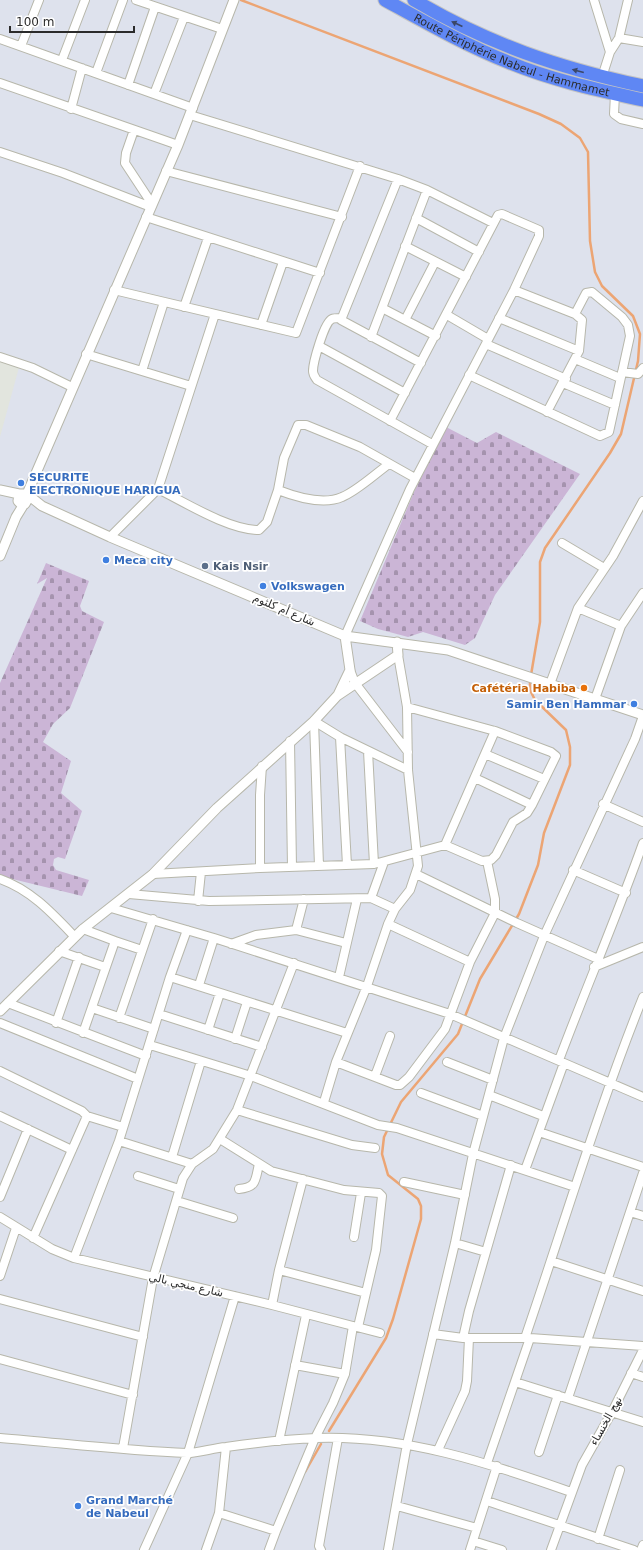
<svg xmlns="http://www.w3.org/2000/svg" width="643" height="1550" viewBox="0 0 643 1550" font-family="'DejaVu Sans',Cairo,sans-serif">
<defs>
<pattern id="cemetery-stones" width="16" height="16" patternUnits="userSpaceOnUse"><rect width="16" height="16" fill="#cbb5d6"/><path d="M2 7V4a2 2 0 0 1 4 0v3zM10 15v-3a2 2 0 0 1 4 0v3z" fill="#a593ae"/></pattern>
</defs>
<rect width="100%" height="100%" fill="#dee2ed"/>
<!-- industrial -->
<path fill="#e2e5de" d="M 0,354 L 21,360 L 0,437 Z"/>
<!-- cemetery -->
<path fill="url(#cemetery-stones)" d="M 446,427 L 477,443 L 496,432 L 580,474 L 495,595 L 475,638 L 465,645 L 423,632 L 408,637 L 378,629 L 360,621 L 414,492 Z
M 46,563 L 89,581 L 80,606 L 82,611 L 104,622 L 70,708 L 53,724 L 43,742 L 71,761 L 61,793 L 82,811 L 65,859 L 58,857 L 54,859 L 53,865 L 56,870 L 89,880 L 82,896 L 0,876 L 0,683 L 47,578 L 37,584 Z"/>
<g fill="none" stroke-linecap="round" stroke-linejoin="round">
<!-- stream -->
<path stroke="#eca574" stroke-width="2.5" d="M 241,0 L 539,114 L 561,124 L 580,138 L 588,152 L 590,241 L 595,272 L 602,286 L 633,316 L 640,334 L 638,361 L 621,434 L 610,453 L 545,548 L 540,562 L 540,622 L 531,675
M 329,1431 L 386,1338 L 393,1319 L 421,1219 L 421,1206 L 418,1199 L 388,1175 L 382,1154 L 384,1137 L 401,1102 L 458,1034 L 480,979 L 519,914 L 538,865 L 544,833 L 570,765 L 570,747 L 566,730 L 535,700 L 530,690 L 530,680
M 305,1472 L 321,1444"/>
<!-- minor casing -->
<g stroke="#b7b7ab" stroke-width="10">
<path id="minor" d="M 136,0 L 222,29
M 594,0 L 610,52
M 619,38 L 628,0
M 0,39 L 193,108
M 21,46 L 39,0
M 62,60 L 85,0
M 96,73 L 123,0
M 602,77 L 610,52 L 619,38 L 643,42
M 0,83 L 178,145
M 128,85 L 155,7
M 154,94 L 184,17
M 615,94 L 614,114 L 621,119 L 643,124
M 71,109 L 82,68
M 190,115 L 398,179 L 427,190 L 493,223
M 134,130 L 126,153 L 125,163 L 152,204
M 0,152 L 63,173 L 151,207
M 166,171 L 342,217
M 398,179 L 341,320 L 421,363
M 146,217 L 320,273
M 416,218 L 479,252
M 405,246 L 466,277
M 114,290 L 296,333 L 360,166
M 514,290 L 575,314 L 582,320 L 579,351 L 547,412
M 184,307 L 208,238
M 382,308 L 436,336
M 447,315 L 488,339
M 341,318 C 339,318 334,318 332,319 C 324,322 313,363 313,371 C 313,375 315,377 317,380 L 432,444
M 499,318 L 579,351
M 405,320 L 435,262
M 261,325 L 283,262
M 371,337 L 427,190
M 486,344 L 566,379
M 319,346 L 405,393
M 86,354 L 191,386
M 0,357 L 33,368 L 72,387
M 575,359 L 620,378
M 142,371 L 164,302
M 622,372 L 638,374 L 643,368
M 469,375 L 600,436 L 609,432 L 630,336 L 628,325 L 622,317 L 592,292 L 586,293 L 575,314
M 563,383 L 615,405
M 158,489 C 186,503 229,530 259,530 L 267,522 L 278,490 C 296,497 324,505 342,497 C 357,491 375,474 389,464
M 278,490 L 284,458 L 298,425 L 306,425 L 360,447 L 415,478
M 110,537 L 158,489 L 215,314
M 562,543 L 604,568
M 578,608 L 621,626
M 345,636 L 410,489 L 514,290 L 539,236 L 539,230 L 502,214 L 498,215 L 390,421
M 350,670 L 355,683 L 408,752
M 550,684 L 578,608 L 613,556 L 643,501
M 595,699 L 621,626 L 643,593
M 407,707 L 495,731 L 551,752 L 556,756 L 532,805 L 527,813 L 513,822 L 496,855 L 491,860 L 482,861 L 445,845
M 314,721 L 319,866
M 314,721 L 340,737 L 408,770
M 340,737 L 347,865
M 290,741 L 292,867
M 368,751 L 374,864
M 485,754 L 544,779
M 475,778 L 532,805
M 603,804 L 643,822
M 260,868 L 260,795 L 262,766
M 573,870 L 626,893
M 153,874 L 260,868 L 374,864 L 445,845 L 495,731
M 416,874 L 517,923 L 598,959
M 0,879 C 31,890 52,913 74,936
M 129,894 L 209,901 L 371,898 L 395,909
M 371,898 L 384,862
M 304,899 L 296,930 L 346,943
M 198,901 L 201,872
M 111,908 L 214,938 L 450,1014 L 564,1063
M 388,924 L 470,962
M 83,929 L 115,941 L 83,1033
M 115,941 L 142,950
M 231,944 L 256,935 L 296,930
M 59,951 L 105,967
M 594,967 L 643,947
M 170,977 L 347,1033
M 339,977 L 357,899
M 199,985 L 214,938
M 8,1003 L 146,1056
M 92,1008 L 154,1029
M 159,1014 L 262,1047
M 119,1018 L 153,919
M 0,1023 L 138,1079
M 56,1023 L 79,957
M 208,1030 L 220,993
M 235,1039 L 247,1002
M 150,1045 L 251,1076 L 378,1125 L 397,1128 L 575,1187
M 559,1060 C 586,988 617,916 643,843
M 336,1062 L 396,1085 L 400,1085 L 409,1077 L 445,1029 L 470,962 L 495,913 L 495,899 L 487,861
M 447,1062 L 493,1080
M 0,1071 L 82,1111 L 87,1116 L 123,1127
M 375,1076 L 390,1036
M 421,1093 L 483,1116
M 489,1095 L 543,1116
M 324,1102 L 336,1062 L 367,986 L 388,924 L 395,909 L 410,890 L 418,866 L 408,770 L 407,707 L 398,655
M 237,1110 L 352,1145 L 375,1148
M 0,1116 L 72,1150
M 539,1132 L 643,1167
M 220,1139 L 271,1171 L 344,1190 L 379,1193 L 382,1196 L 376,1250 L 358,1327
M 119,1141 L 192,1164
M 172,1157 L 201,1061
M 525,1170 L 564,1063 L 643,1097
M 138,1176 L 179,1189
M 404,1182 L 465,1195
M 239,1189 C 257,1187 255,1181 259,1164
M 0,1197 L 28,1129
M 177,1201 L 233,1218
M 630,1212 L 643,1216
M 0,1217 L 52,1249 L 74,1258 L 272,1305 L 380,1333
M 354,1237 L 361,1193
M 33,1238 L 87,1116
M 455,1243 L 486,1252
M 74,1258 L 119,1141 L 170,977 L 187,930
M 551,1261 L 643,1291
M 279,1270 L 366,1293
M 0,1276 L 16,1228
M 0,1299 L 143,1337
M 272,1305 L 279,1270 L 303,1179
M 433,1334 L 463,1338 L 530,1338 L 643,1346
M 463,1338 L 469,1311 L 511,1165
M 525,1338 C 564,1224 598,1109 643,997
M 0,1359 L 133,1395
M 295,1365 L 345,1374
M 631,1373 L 643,1377
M 515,1382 L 643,1422
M 568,1398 L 643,1173
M 0,1438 C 62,1443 125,1451 187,1453 C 199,1453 213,1448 226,1447 C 255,1443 286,1439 316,1438 C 405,1435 489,1463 571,1492
M 279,1441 L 306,1315
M 123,1448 L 153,1278 L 183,1178 L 192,1164 L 213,1149 L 237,1110 L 294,963
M 438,1450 L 465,1391 L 467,1381 L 469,1338
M 539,1452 L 558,1395
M 487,1463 L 530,1338
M 487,1501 L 634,1550
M 397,1506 L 477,1528
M 219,1513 L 276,1531 L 315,1438 L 333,1403 L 345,1374 L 353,1326
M 598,1539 L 620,1470
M 473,1541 L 502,1550
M 144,1550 L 188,1453 L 235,1296
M 206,1550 L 219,1513 L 226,1447
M 269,1550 L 276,1531
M 321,1550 L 319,1546 L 338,1438
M 388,1550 L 407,1444 L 455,1243 L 473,1154 L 504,1038 L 544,936 L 635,739 L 643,716
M 470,1550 L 497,1466
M 551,1550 L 582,1465 L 612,1412 L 643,1350
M 641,1550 L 643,1545"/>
</g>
<!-- tertiary casing -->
<g stroke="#b7b7ab" stroke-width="11">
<path id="tertiary" d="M 0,490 L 19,494
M 27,494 L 178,145 L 234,0
M 29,497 L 25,504 L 21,504 L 18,501 L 19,494 L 27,494 L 42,506 L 110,537 L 345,636 L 448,650 L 643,715
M 0,556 L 16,517 L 24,504
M 338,695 L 350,670 L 345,636
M 0,1011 L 83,929 L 153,874 L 217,808 L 314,721 L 337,696 L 398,655 L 397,642"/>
</g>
<!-- trunk casing -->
<g stroke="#c4c4c4" stroke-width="15">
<g id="trunk">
<path id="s1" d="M 385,0 C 425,22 465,45 508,62 C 551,80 598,90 643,100"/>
<path d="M 414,0 C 488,44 559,68 643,86"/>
</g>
</g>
<!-- minor -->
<use href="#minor" stroke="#fff" stroke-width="8"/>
<!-- tertiary -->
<use href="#tertiary" stroke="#fff" stroke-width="9"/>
<!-- trunk -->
<use href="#trunk" stroke="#5f87f4" stroke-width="13"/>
</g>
<!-- one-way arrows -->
<defs><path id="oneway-solid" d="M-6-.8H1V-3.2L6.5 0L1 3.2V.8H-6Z"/></defs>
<g fill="#3b4767">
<use href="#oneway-solid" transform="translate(457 24) rotate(-155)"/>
<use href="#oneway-solid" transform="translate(578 71) rotate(-165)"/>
</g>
<!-- markers -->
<g fill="#3f7fe0" stroke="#fff" stroke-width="1.5">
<circle cx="21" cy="483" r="4"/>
<circle cx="106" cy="560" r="4"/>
<circle cx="263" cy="586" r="4"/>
<circle cx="634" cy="704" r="4"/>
<circle cx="78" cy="1506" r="4"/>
</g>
<circle fill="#5c6f8a" stroke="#fff" stroke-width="1.5" cx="205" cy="566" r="4"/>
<circle fill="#e8710a" stroke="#fff" stroke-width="1.5" cx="584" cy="688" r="4"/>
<g text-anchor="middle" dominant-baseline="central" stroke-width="3.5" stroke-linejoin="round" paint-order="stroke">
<!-- street labels -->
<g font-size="11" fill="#2b2b2b" stroke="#fff">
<text stroke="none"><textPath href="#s1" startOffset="139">Route Périphérie Nabeul - Hammamet</textPath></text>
<text transform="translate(284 610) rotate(23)">شارع أم كلثوم</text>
<text transform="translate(186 1285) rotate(13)">شارع منجي بالي</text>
<text transform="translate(606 1421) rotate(-61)">نهج الخنساء</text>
</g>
<!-- shop labels -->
<g font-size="11" font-weight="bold" fill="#366cbe" stroke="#fff" text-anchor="start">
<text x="29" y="477">SECURITE<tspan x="29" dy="13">ElECTRONIQUE HARIGUA</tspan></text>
<text x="114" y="560">Meca city</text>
<text x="271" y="586">Volkswagen</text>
<text x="626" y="704" text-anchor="end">Samir Ben Hammar</text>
<text x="86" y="1500">Grand Marché<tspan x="86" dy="13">de Nabeul</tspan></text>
</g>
<!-- service labels -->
<g font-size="11" font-weight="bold" fill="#4e5e75" stroke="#fff" text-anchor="start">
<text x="213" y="566">Kais Nsir</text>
</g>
<!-- food labels -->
<g font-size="11" font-weight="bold" fill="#c56008" stroke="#fff" text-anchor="end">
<text x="576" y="688">Cafétéria Habiba</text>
</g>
</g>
<!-- scale -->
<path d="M10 26v6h124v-6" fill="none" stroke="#2b2b2b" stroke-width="2"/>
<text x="16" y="26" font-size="12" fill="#2b2b2b" stroke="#ffffff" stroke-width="3" paint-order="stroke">100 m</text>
</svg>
